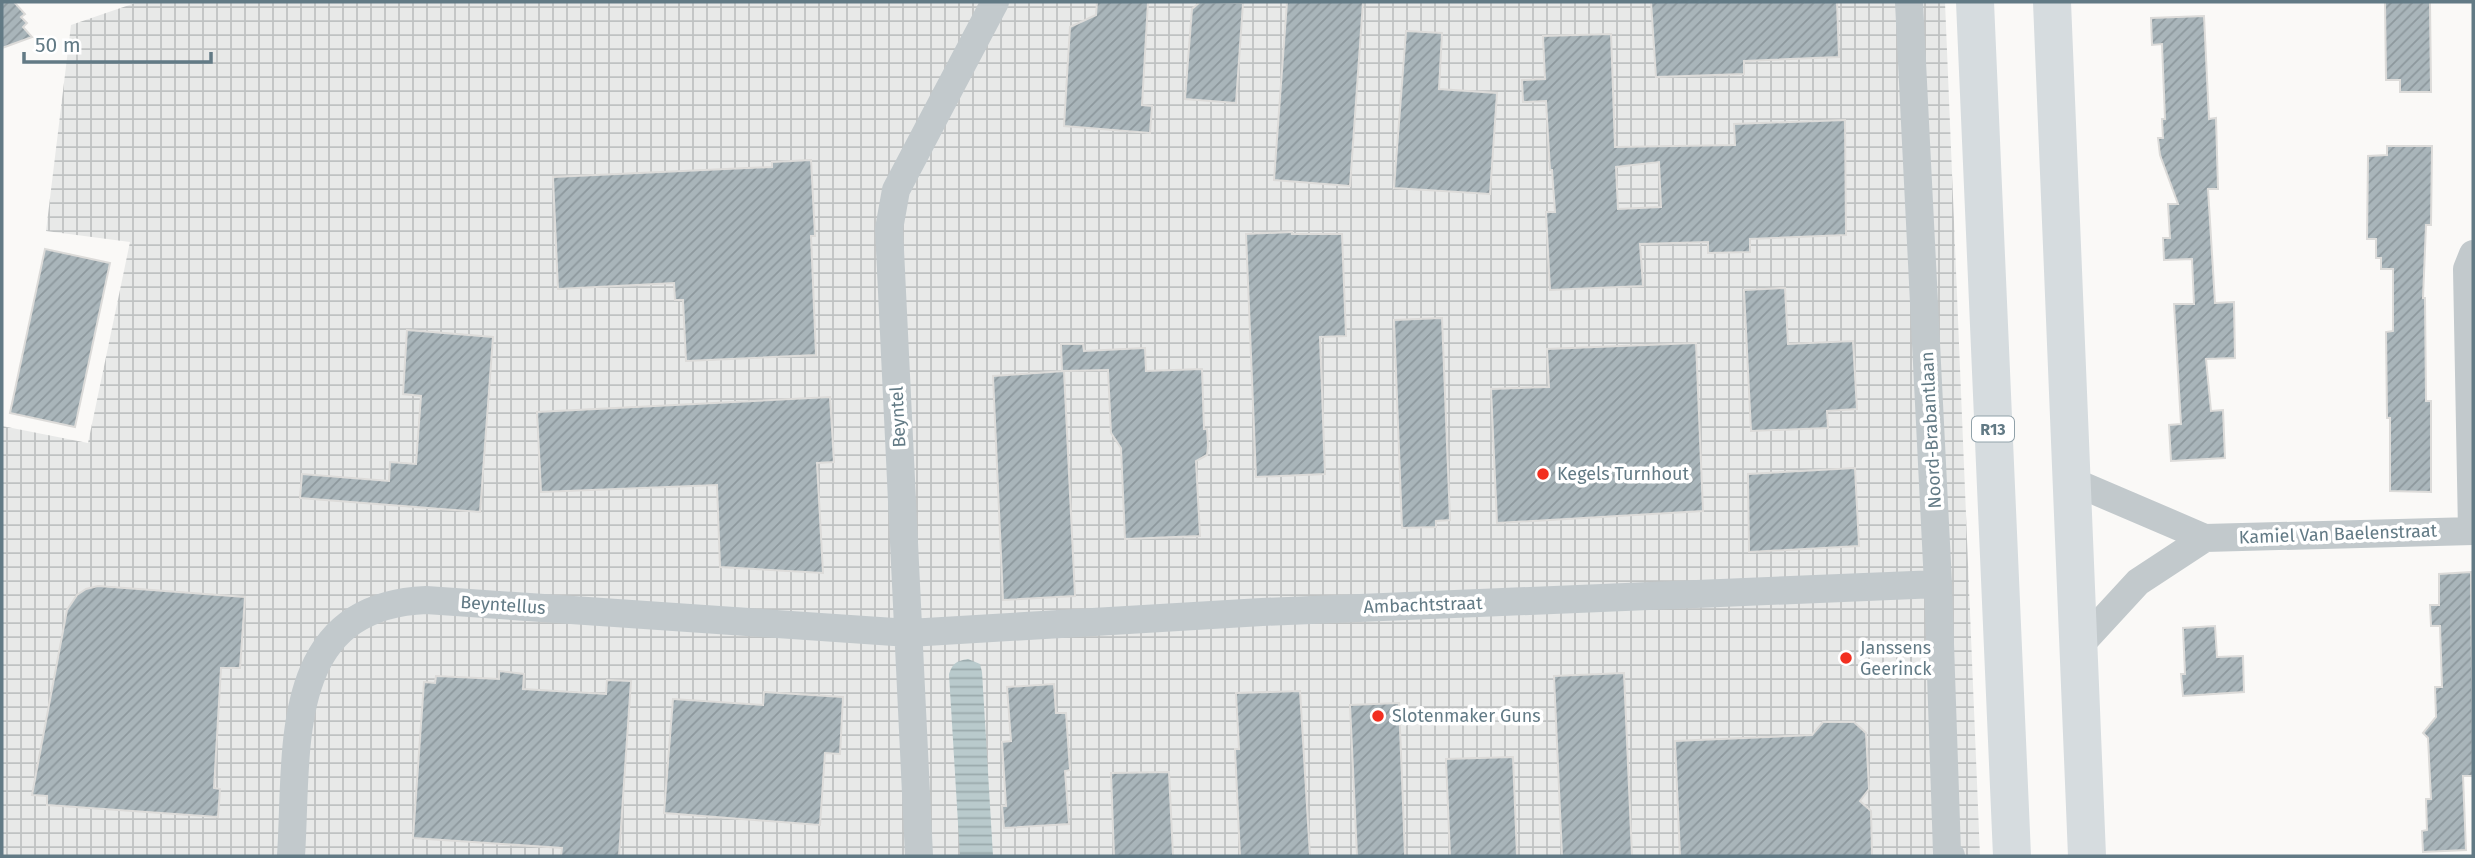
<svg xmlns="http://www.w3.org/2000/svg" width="2475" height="858" viewBox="0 0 2475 858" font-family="'Fira Sans',sans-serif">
<defs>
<pattern id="industrial-grid" width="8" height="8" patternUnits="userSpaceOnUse" patternTransform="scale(1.75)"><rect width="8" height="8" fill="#e8e9e8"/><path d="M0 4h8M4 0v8" fill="none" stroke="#bfc2c2"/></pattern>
<pattern id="water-rules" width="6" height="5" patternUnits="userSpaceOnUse" patternTransform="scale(1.75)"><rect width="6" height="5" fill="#b9cacc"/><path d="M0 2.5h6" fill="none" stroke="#9aa9ab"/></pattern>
<pattern id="building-hatch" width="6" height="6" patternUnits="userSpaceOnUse" patternTransform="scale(1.75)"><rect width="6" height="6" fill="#a9b5ba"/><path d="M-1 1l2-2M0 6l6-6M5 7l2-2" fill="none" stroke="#8d989d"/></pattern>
</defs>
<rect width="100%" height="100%" fill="#faf9f7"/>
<!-- industrial -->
<path fill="url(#industrial-grid)" d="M 138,2 L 1945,2 L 1980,856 L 2,856 L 2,426 L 88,443 L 130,242 L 46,231 L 71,25 Z"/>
<!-- water -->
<path fill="url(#water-rules)" d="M 968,659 L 980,664 L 982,672 L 993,856 L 960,856 L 949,674 C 953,663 956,661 968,659 Z"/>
<!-- building -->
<path fill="url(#building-hatch)" stroke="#dcdbd9" stroke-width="2" fill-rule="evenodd" d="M 2,2 L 14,2 L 25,14 L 21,17 L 27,23 L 23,27 L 32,37 L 2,48 Z
M 1097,2 L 1148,2 L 1142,105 L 1152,106 L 1150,133 L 1064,126 L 1070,27 L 1096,15 Z
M 1200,2 L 1243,3 L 1236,103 L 1185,99 L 1192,9 Z
M 1287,2 L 1363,2 L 1350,186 L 1274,180 Z
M 1651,2 L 1837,2 L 1839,57 L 1744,61 L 1744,74 L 1656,77 Z
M 2385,2 L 2430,2 L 2431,92 L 2400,92 L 2400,80 L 2386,80 Z
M 2204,16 L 2209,119 L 2216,118 L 2218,189 L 2208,189 L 2215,303 L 2234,302 L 2235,358 L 2206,359 L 2211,411 L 2223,410 L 2225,458 L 2171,461 L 2169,425 L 2181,424 L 2174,304 L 2194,304 L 2192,259 L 2164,260 L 2163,238 L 2170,238 L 2168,204 L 2178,204 L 2160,155 L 2158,138 L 2163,138 L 2162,119 L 2165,119 L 2162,44 L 2152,45 L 2151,18 Z
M 1406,31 L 1442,33 L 1439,89 L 1497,93 L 1490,194 L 1394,188 Z
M 1611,34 L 1615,147 L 1735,145 L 1734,124 L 1845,120 L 1846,235 L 1750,239 L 1750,252 L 1708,253 L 1708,242 L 1640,244 L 1643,286 L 1550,290 L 1546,212 L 1555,212 L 1552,170 L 1550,170 L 1546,101 L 1523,102 L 1522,80 L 1545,79 L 1543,36 ZM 1659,162 L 1661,207 L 1618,209 L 1616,167 Z
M 2387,146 L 2432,146 L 2431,225 L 2426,225 L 2423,298 L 2425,298 L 2426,401 L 2431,401 L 2431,492 L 2390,491 L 2390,418 L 2387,418 L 2386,332 L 2393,331 L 2393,269 L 2381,269 L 2381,258 L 2376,258 L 2376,239 L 2367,239 L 2368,156 L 2387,155 Z
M 811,160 L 815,236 L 811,236 L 816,355 L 686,361 L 683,300 L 675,300 L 674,283 L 558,289 L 553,177 L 772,167 L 772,162 Z
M 1292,232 L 1292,234 L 1342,234 L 1346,336 L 1320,337 L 1325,474 L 1256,477 L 1246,234 Z
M 45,249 L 110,263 L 75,427 L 10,413 Z
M 1785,288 L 1788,344 L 1853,341 L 1857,409 L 1827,411 L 1828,428 L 1751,431 L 1744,290 Z
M 1442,318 L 1450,520 L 1436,521 L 1436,527 L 1402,528 L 1394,320 Z
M 407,330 L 493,337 L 480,512 L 300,498 L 302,474 L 389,481 L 390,462 L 416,464 L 421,396 L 403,394 Z
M 1696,343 L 1703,511 L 1497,523 L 1491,389 L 1549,387 L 1547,349 Z
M 1061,344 L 1083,344 L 1084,351 L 1145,348 L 1146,371 L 1202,369 L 1204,429 L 1207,429 L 1208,446 L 1207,455 L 1196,461 L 1200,536 L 1125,539 L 1121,448 L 1111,433 L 1108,370 L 1062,371 Z
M 1064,371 L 1075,596 L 1003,600 L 993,376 Z
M 830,397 L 834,462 L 817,463 L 823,573 L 720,567 L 717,485 L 541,492 L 537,412 Z
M 1855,468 L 1859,546 L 1749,552 L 1748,474 Z
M 2471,572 L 2473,776 L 2463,776 L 2466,850 L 2423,852 L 2422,831 L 2427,830 L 2426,799 L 2431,799 L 2428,738 L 2423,733 L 2436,717 L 2435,687 L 2442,687 L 2440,626 L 2431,626 L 2430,605 L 2439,605 L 2439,574 Z
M 98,586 L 245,597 L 240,668 L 221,668 L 214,788 L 220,789 L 218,817 L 47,805 L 47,796 L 32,795 L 67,610 L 77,595 L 86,589 Z
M 2215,626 L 2217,657 L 2243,656 L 2244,692 L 2183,696 L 2181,674 L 2185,674 L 2183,628 Z
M 499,671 L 524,674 L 523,689 L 606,694 L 607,680 L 631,681 L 619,856 L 561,856 L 562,848 L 413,838 L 424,682 L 435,683 L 436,676 L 499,679 Z
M 1624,673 L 1632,856 L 1562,856 L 1554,676 Z
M 1054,684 L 1056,713 L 1066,713 L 1070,770 L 1065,771 L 1069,824 L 1004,828 L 1002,806 L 1006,806 L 1002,742 L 1011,741 L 1007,687 Z
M 1300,691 L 1310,856 L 1240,856 L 1235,749 L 1239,749 L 1236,693 Z
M 764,692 L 843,697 L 840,754 L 825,753 L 820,825 L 664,813 L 673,699 L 763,705 Z
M 1399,703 L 1405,856 L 1357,856 L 1350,705 Z
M 1823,722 L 1854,722 L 1866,733 L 1869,789 L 1860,801 L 1871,811 L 1872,856 L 1680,856 L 1675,741 L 1812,735 Z
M 1513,757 L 1517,856 L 1450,856 L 1446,759 Z
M 1169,772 L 1173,856 L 1114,856 L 1111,773 Z"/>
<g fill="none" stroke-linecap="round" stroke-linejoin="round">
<!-- street -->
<path stroke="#c2c9cc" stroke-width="28" d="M 1909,2 L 1938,584 L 1947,853 L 1951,856
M 2072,481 L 2205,538 L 2473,531
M 2472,531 L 2467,269 L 2473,254
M 2079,646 L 2138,582 L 2205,538
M 291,856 C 298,751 280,606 426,600 L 909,633 L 1262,612 L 1938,584
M 919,856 L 889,229 L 896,190 L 995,2"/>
<!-- primary -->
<path stroke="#d6dcdf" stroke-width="38" d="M 1975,2 L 2012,856
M 2052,2 L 2087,856"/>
</g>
<!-- markers -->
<g fill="#f22f20" stroke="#fff" stroke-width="2.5">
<circle cx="1543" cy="474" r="7"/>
<circle cx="1846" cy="658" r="7"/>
<circle cx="1378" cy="716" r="7"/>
</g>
<g text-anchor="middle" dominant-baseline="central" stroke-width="7" stroke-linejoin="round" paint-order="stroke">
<!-- shield labels -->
<rect fill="#fff" stroke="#91a2aa" stroke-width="2" x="1972" y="416.5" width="42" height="25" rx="5"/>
<g font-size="16" font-weight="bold" fill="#627a85">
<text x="1993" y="429">R13</text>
</g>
<!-- street labels -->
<g font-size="18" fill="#627a85" stroke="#fff">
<text transform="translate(898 417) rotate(-93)">Beyntel</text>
<text transform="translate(1931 430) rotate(-93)">Noord-Brabantlaan</text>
<text transform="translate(2338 534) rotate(-2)">Kamiel Van Baelenstraat</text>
<text transform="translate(503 605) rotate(4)">Beyntellus</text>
<text transform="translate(1423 605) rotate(-2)">Ambachtstraat</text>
</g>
<!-- poi labels -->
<g font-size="18" fill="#627a85" stroke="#fff" text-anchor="start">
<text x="1557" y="474">Kegels Turnhout</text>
<text x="1860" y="648">Janssens<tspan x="1860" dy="21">Geerinck</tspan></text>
<text x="1392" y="716">Slotenmaker Guns</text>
</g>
</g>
<!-- border -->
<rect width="2475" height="858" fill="none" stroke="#627a85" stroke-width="7"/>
<!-- scale -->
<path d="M24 52v10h187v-10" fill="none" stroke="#627a85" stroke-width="3.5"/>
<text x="35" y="52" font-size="21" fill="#627a85" stroke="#ffffff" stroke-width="5" paint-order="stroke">50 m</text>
</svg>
